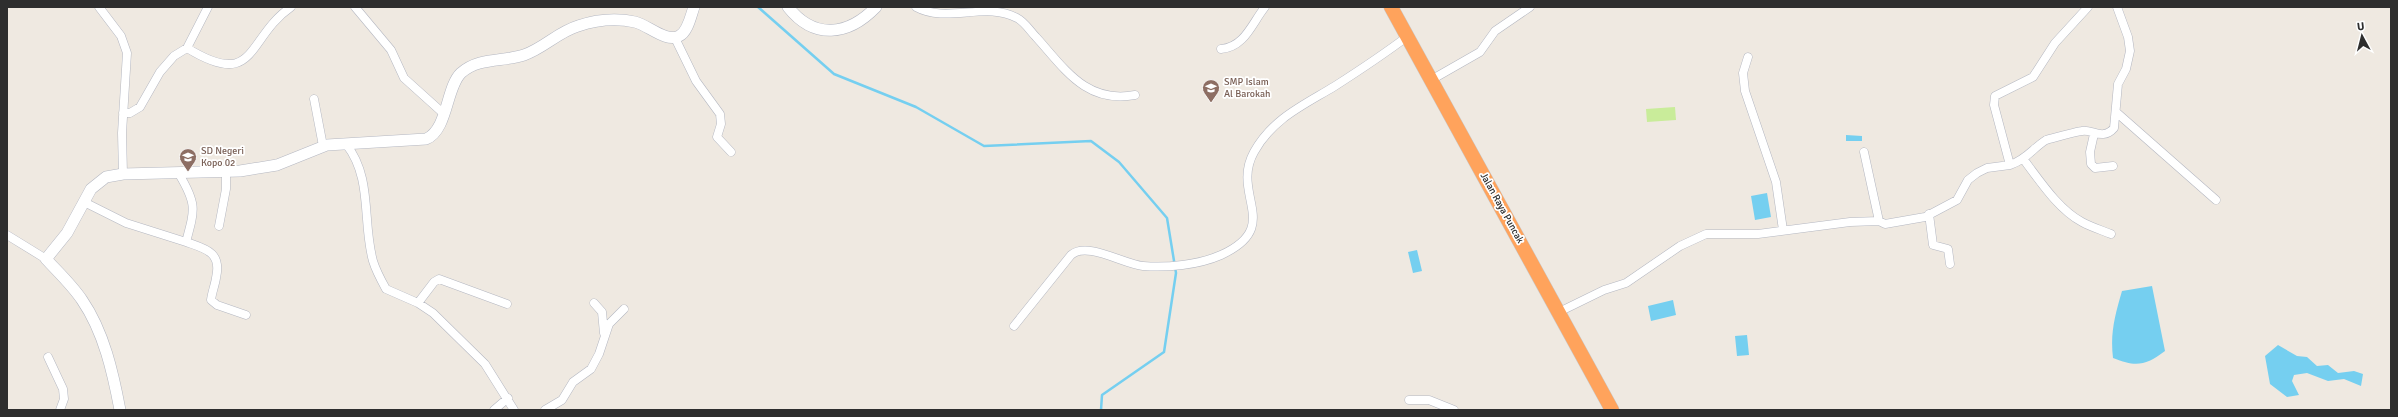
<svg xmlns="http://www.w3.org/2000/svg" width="2398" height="417" viewBox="0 0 2398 417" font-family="Signika,sans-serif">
<rect width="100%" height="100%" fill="#efe9e1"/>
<!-- pitch -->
<path fill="#c9ec9a" d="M 1675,107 L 1676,120 L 1647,122 L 1646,109 Z"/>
<!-- water -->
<path fill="#75cff0" d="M 1846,135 L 1862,136 L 1862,141 L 1846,141 Z
M 1767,193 L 1771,217 L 1755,220 L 1751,196 Z
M 1417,250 L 1422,271 L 1413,273 L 1408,252 Z
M 2152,286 L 2165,351 C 2145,366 2136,367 2113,358 C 2110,333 2115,315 2122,291 Z
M 1673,300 L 1676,315 L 1651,321 L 1648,306 Z
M 1747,335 L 1749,355 L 1737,356 L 1735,336 Z
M 2278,345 L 2297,356 L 2307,357 L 2317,366 L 2328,365 L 2338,373 L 2354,371 L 2363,374 L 2361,386 L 2344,379 L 2328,381 L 2307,373 L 2294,375 L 2292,381 L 2299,395 L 2287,397 L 2270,384 L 2265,356 Z"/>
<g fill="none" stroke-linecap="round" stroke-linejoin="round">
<!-- stream -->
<path stroke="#75cff0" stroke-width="2.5" d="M 758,7 L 834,74 L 916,107 L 984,146 L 1091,141 L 1119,162 L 1167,218 L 1176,273 L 1164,352 L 1102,395 L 1101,410"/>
<!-- street casing -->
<g stroke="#b4b7c1" stroke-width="9">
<path id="street" d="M 99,7 L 121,36 L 127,53 L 122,133 L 123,174
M 355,7 L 391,50 L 404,78 L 444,114
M 916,7 C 947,24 986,1 1017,18 C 1025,22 1030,31 1036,37 C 1065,69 1086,104 1135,95
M 675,38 L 696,81 L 720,114 L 721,124 L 717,137 L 731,152
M 187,48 L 208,7
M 1221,49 C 1245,47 1252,23 1265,7
M 1748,57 L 1743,73 L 1745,91 L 1776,182 L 1783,230
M 1431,80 L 1480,52 L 1495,31 L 1530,7
M 314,99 L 323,146
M 2116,112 L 2216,200
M 123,113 L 130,113 L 140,107 L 160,72 L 174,56 L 187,48 C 257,91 246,38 291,7
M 2094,134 L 2090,152 L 2091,164 L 2095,168 L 2113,166
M 346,144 C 373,178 362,222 373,261 C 376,271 381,280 386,289 L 418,303 L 433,313 L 485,364 L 514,410
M 1864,152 L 1879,221
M 2024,160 C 2040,181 2058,209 2082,222 C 2091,227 2101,230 2111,234
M 2010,165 C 2027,159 2032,149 2046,140 C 2050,139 2078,131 2082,131 C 2092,129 2103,141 2114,128 L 2118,84 L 2126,69 L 2130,51 L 2128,37 L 2117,7
M 179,174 C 197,204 195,209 186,242 C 206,249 222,252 216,278 C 215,285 212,292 211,300 L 217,305 L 246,315
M 84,202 L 126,223 L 186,242
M 1929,214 L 1933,245 L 1948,249 L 1950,264
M 219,226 L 226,189 L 226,173
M 7,235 L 46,259
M 418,303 L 434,282 L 439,279 L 507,304
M 594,303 L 602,312 L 604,333
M 1559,312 L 1604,290 L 1626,283 L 1680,246 L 1706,234 L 1758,234 L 1850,222 L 1879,221 L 1885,224 L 1925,217 L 1957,200 L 1968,180 L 1977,173 L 1987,168 L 2010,165 L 1994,105 L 1995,96 L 2033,77 L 2055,43 L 2088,7
M 1014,326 L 1071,255 C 1087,241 1123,264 1143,266 C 1167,268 1198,265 1221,255 C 1284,226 1230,195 1254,152 C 1273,118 1304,105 1335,86 C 1360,70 1384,54 1408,36
M 48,357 L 63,389 L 64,399 L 60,410
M 1409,400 L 1429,400 L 1454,410
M 494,410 L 508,398
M 545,410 L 562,400 L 573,382 L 591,369 L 599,354 L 609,324 L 624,309"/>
</g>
<!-- secondary casing -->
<g stroke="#b4b7c1" stroke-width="12">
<path id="secondary" d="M 788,7 C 814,40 848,36 876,7
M 120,410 C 113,373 104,332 82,300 C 72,285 58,272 46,259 L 67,233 L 91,189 L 106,177 L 123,174 L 240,171 L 277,165 L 327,145 L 426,139 C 448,130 446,87 461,73 C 479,57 503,62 524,55 C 544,48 558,32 578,26 C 596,20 616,18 635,22 C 648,25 666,43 679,36 C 688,32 691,15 694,7"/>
</g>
<!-- highway casing -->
<g stroke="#c9c9c9" stroke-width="15">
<path id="highway" d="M 1391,7 L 1612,410"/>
</g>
<!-- street -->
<use href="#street" stroke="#fff" stroke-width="8"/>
<!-- secondary -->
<use href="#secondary" stroke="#fff" stroke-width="11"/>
<!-- highway -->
<use href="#highway" stroke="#ffa35c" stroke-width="14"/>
</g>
<!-- icons -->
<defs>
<g id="school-pin" transform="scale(0.9)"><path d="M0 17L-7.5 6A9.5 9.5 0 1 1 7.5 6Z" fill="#8d6e63" stroke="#fff"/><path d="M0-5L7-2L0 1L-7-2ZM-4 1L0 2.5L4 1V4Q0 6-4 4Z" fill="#fff"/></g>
</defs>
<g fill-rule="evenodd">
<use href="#school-pin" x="1211" y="88"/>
<use href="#school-pin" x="188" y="157"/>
</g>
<g text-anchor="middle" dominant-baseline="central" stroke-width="3.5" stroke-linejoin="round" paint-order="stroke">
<!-- education labels -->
<g font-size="10" fill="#785e54" stroke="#fff" text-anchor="start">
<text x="1224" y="82">SMP Islam<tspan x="1224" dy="12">Al Barokah</tspan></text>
<text x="201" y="151">SD Negeri<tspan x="201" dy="12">Kopo 02</tspan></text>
</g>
<!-- street labels -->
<g font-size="10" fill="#2e2e2e" stroke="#fff">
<text transform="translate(1502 208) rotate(61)">Jalan Raya Puncak</text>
</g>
</g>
<!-- border -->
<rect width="2398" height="417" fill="none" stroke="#2e2e2e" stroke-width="16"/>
<!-- north arrow -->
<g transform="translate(2362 36) rotate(353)" stroke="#ffffff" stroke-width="3" paint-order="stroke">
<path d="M0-3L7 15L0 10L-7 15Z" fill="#2e2e2e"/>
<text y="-6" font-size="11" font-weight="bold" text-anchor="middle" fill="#2e2e2e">U</text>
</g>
</svg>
